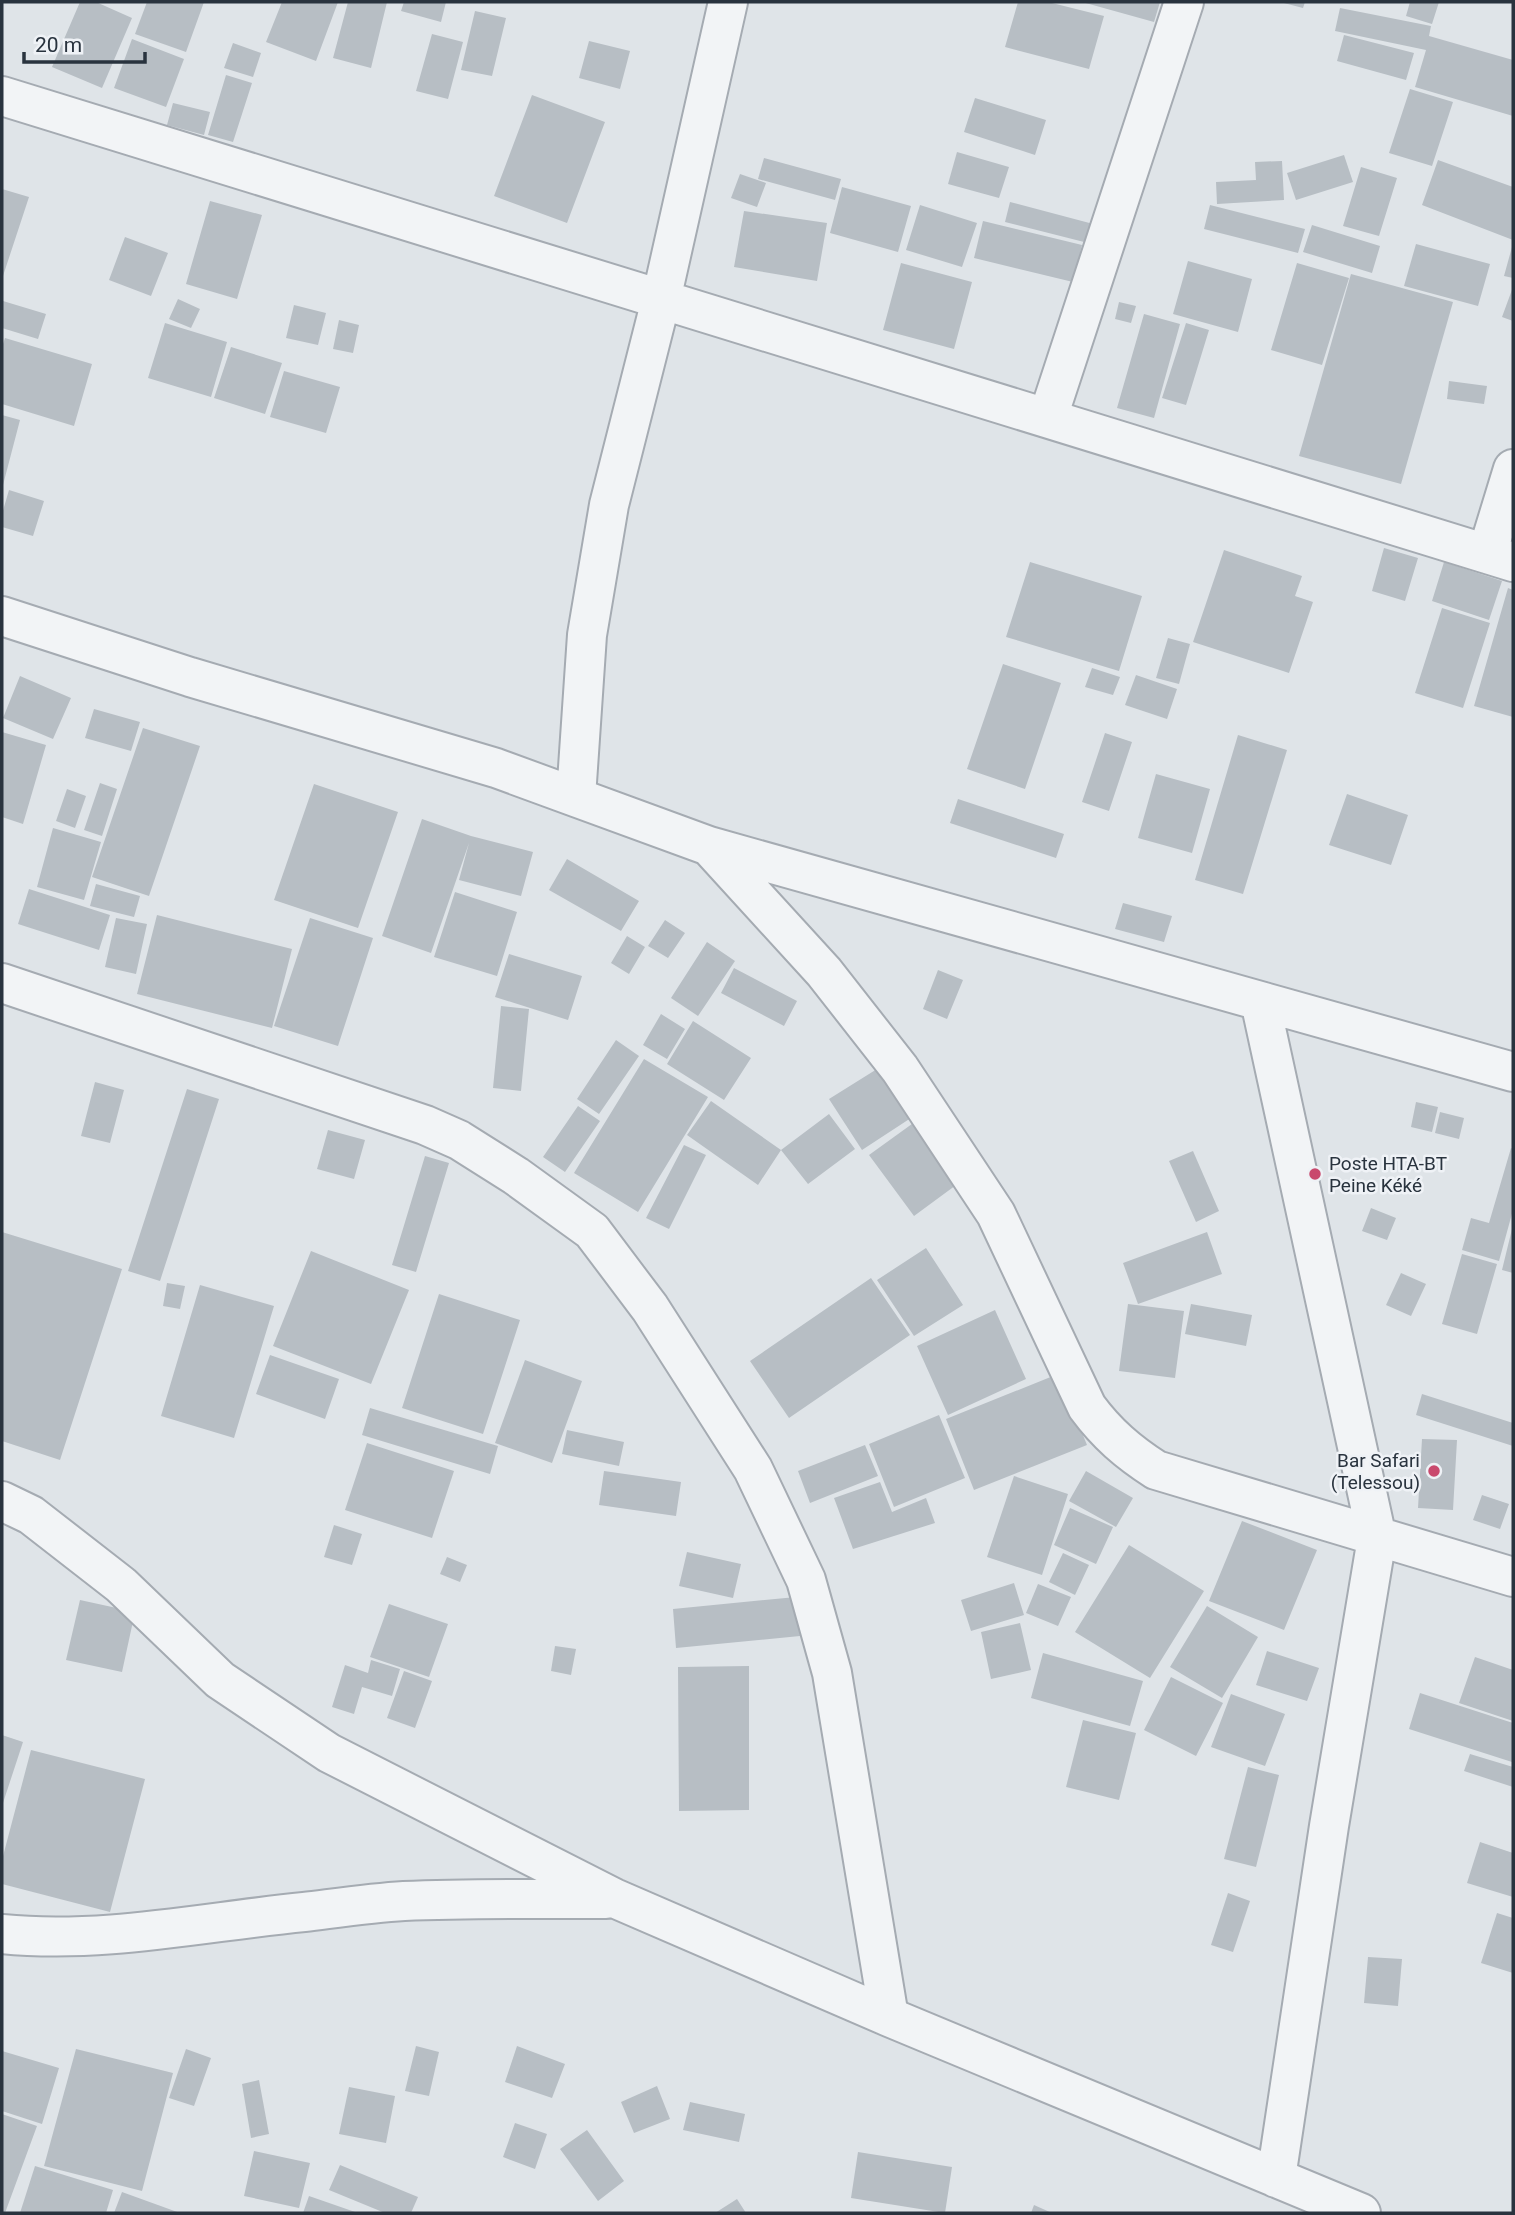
<svg xmlns="http://www.w3.org/2000/svg" width="1515" height="2215" viewBox="0 0 1515 2215" font-family="Roboto,sans-serif">
<rect width="100%" height="100%" fill="#dfe4e8"/>
<!-- building -->
<path fill="#b7bec4" d="M 80,2 L 96,2 L 132,18 L 102,88 L 52,67 Z
M 147,2 L 204,2 L 186,52 L 135,34 Z
M 282,2 L 338,2 L 316,61 L 266,42 Z
M 348,2 L 387,2 L 371,68 L 333,58 Z
M 404,2 L 446,2 L 441,22 L 401,11 Z
M 1018,2 L 1048,2 L 1104,16 L 1089,69 L 1005,47 Z
M 1082,2 L 1160,2 L 1154,22 Z
M 1280,2 L 1305,2 L 1303,8 Z
M 1410,2 L 1439,2 L 1432,24 L 1406,16 Z
M 1340,8 L 1431,26 L 1429,36 L 1513,60 L 1513,116 L 1415,87 L 1426,50 L 1335,31 Z
M 475,11 L 506,18 L 492,76 L 461,70 Z
M 432,34 L 463,42 L 448,99 L 416,91 Z
M 1344,35 L 1414,53 L 1406,80 L 1337,61 Z
M 132,39 L 184,59 L 166,107 L 114,88 Z
M 589,41 L 630,51 L 620,89 L 579,78 Z
M 233,43 L 261,53 L 253,77 L 224,68 Z
M 226,75 L 252,83 L 233,142 L 208,135 Z
M 1410,89 L 1453,102 L 1432,166 L 1389,153 Z
M 532,95 L 605,122 L 567,223 L 494,196 Z
M 975,98 L 1046,120 L 1035,155 L 964,132 Z
M 173,103 L 210,112 L 204,135 L 167,125 Z
M 957,152 L 1009,167 L 999,198 L 948,184 Z
M 1344,155 L 1353,182 L 1296,200 L 1287,173 Z
M 764,158 L 841,179 L 835,200 L 758,179 Z
M 1438,160 L 1513,187 L 1513,240 L 1422,205 Z
M 1282,161 L 1284,200 L 1217,204 L 1216,182 L 1256,180 L 1255,162 Z
M 1361,167 L 1397,178 L 1379,236 L 1343,226 Z
M 740,174 L 766,183 L 757,207 L 731,198 Z
M 842,187 L 911,206 L 898,252 L 830,233 Z
M 2,189 L 29,197 L 2,279 Z
M 210,201 L 262,215 L 237,299 L 186,284 Z
M 1010,202 L 1097,225 L 1092,244 L 1005,222 Z
M 920,205 L 977,223 L 962,267 L 906,250 Z
M 1210,205 L 1305,229 L 1298,253 L 1204,229 Z
M 744,211 L 827,223 L 817,281 L 734,267 Z
M 983,221 L 1082,245 L 1073,282 L 974,258 Z
M 1312,225 L 1380,246 L 1372,273 L 1303,252 Z
M 125,237 L 168,253 L 151,296 L 109,280 Z
M 1416,244 L 1490,264 L 1478,306 L 1404,286 Z
M 1512,247 L 1513,247 L 1513,278 L 1504,276 Z
M 1188,261 L 1252,279 L 1238,332 L 1173,314 Z
M 901,263 L 972,282 L 954,349 L 883,330 Z
M 1297,263 L 1349,278 L 1322,365 L 1271,350 Z
M 1351,274 L 1453,302 L 1401,484 L 1299,456 Z
M 1513,287 L 1513,321 L 1502,317 Z
M 178,299 L 200,309 L 191,328 L 169,319 Z
M 3,301 L 46,314 L 38,339 L 2,328 Z
M 1119,302 L 1136,306 L 1131,323 L 1115,319 Z
M 294,305 L 326,313 L 318,345 L 286,338 Z
M 1144,314 L 1180,324 L 1154,418 L 1117,408 Z
M 339,320 L 359,325 L 353,353 L 333,349 Z
M 165,323 L 227,342 L 211,397 L 148,378 Z
M 1186,323 L 1209,330 L 1186,405 L 1162,398 Z
M 5,338 L 92,364 L 74,426 L 2,404 L 2,347 Z
M 231,347 L 282,363 L 265,414 L 214,398 Z
M 284,371 L 340,387 L 326,433 L 270,417 Z
M 1449,381 L 1487,386 L 1484,404 L 1447,399 Z
M 2,415 L 20,420 L 3,485 L 2,485 Z
M 9,490 L 44,501 L 33,536 L 2,527 L 2,514 Z
M 1384,548 L 1418,558 L 1405,601 L 1372,591 Z
M 1224,550 L 1302,576 L 1295,596 L 1313,602 L 1289,673 L 1193,642 Z
M 1030,562 L 1142,596 L 1119,671 L 1006,637 Z
M 1444,562 L 1502,581 L 1489,620 L 1432,601 Z
M 1508,588 L 1513,590 L 1513,717 L 1474,706 Z
M 1442,608 L 1490,623 L 1463,708 L 1415,693 Z
M 1168,638 L 1190,644 L 1179,684 L 1156,678 Z
M 1003,664 L 1061,683 L 1025,789 L 967,769 Z
M 1092,668 L 1120,677 L 1113,695 L 1085,687 Z
M 1136,675 L 1177,689 L 1167,719 L 1125,705 Z
M 20,676 L 71,698 L 53,739 L 3,718 Z
M 94,709 L 140,722 L 131,751 L 85,738 Z
M 143,728 L 200,746 L 149,896 L 92,877 Z
M 2,732 L 46,745 L 23,824 L 2,817 Z
M 1105,733 L 1132,742 L 1109,811 L 1082,802 Z
M 1238,735 L 1287,750 L 1243,894 L 1195,880 Z
M 1156,774 L 1210,789 L 1192,853 L 1138,838 Z
M 100,783 L 117,789 L 102,836 L 84,830 Z
M 314,784 L 398,812 L 358,928 L 274,900 Z
M 67,789 L 86,796 L 75,828 L 56,821 Z
M 1347,794 L 1408,815 L 1391,865 L 1329,845 Z
M 958,799 L 1064,834 L 1056,858 L 950,823 Z
M 422,819 L 471,836 L 533,852 L 521,896 L 459,880 L 469,843 L 431,953 L 382,936 Z
M 53,828 L 101,842 L 84,900 L 37,887 Z
M 567,859 L 639,901 L 621,931 L 549,890 Z
M 96,884 L 140,896 L 134,917 L 90,906 Z
M 29,889 L 110,915 L 99,950 L 18,924 Z
M 455,892 L 517,912 L 497,976 L 434,957 Z
M 1123,903 L 1172,916 L 1164,942 L 1115,929 Z
M 157,915 L 292,949 L 272,1028 L 137,994 Z
M 116,918 L 147,924 L 136,974 L 105,967 Z
M 310,918 L 373,938 L 338,1046 L 274,1026 Z
M 665,920 L 685,933 L 668,958 L 648,946 Z
M 627,936 L 645,947 L 629,974 L 611,963 Z
M 707,942 L 735,961 L 698,1016 L 671,998 Z
M 509,954 L 582,976 L 568,1020 L 495,997 Z
M 734,968 L 797,1001 L 784,1026 L 721,993 Z
M 938,970 L 963,980 L 947,1019 L 923,1009 Z
M 501,1006 L 529,1009 L 521,1091 L 493,1088 Z
M 661,1014 L 685,1029 L 667,1059 L 643,1045 Z
M 693,1021 L 751,1058 L 724,1100 L 667,1064 Z
M 616,1040 L 639,1056 L 599,1114 L 577,1099 Z
M 644,1059 L 708,1097 L 638,1212 L 574,1173 Z
M 885,1064 L 917,1114 L 862,1150 L 829,1099 Z
M 95,1082 L 124,1090 L 110,1143 L 81,1136 Z
M 187,1089 L 219,1099 L 160,1281 L 128,1271 Z
M 711,1101 L 781,1150 L 758,1185 L 687,1135 Z
M 1416,1102 L 1438,1107 L 1432,1132 L 1411,1127 Z
M 578,1106 L 600,1121 L 565,1172 L 543,1157 Z
M 1440,1112 L 1464,1118 L 1459,1139 L 1435,1133 Z
M 829,1114 L 855,1149 L 808,1184 L 781,1150 Z
M 923,1116 L 967,1177 L 914,1216 L 869,1155 Z
M 328,1130 L 365,1140 L 354,1179 L 317,1169 Z
M 684,1145 L 706,1155 L 669,1229 L 646,1218 Z
M 1511,1148 L 1513,1149 L 1513,1210 L 1499,1261 L 1462,1250 L 1471,1218 L 1489,1223 Z
M 1193,1151 L 1219,1211 L 1196,1222 L 1169,1161 Z
M 425,1156 L 449,1163 L 416,1272 L 392,1265 Z
M 1371,1208 L 1396,1218 L 1387,1240 L 1362,1231 Z
M 1512,1229 L 1513,1229 L 1513,1273 L 1502,1270 Z
M 2,1232 L 122,1269 L 60,1460 L 2,1441 Z
M 1207,1232 L 1222,1274 L 1138,1304 L 1123,1263 Z
M 926,1248 L 963,1305 L 914,1336 L 877,1280 Z
M 311,1251 L 409,1290 L 371,1384 L 273,1346 Z
M 1462,1254 L 1497,1264 L 1477,1334 L 1442,1324 Z
M 1401,1273 L 1426,1284 L 1411,1316 L 1386,1305 Z
M 871,1278 L 910,1335 L 789,1418 L 750,1361 Z
M 167,1283 L 185,1286 L 180,1309 L 163,1306 Z
M 200,1285 L 274,1306 L 234,1438 L 161,1416 Z
M 439,1294 L 520,1320 L 483,1434 L 402,1408 Z
M 1128,1304 L 1184,1311 L 1175,1378 L 1119,1371 Z
M 1191,1304 L 1252,1315 L 1246,1346 L 1185,1334 Z
M 995,1310 L 1026,1379 L 948,1415 L 917,1346 Z
M 270,1355 L 339,1379 L 325,1419 L 256,1394 Z
M 525,1360 L 582,1381 L 552,1463 L 495,1443 Z
M 1058,1374 L 1087,1445 L 974,1490 L 946,1419 Z
M 1422,1394 L 1513,1423 L 1513,1446 L 1416,1415 Z
M 370,1408 L 498,1446 L 490,1474 L 362,1435 Z
M 939,1415 L 965,1478 L 894,1507 L 869,1444 Z
M 567,1430 L 624,1442 L 619,1466 L 562,1454 Z
M 1422,1439 L 1457,1440 L 1453,1510 L 1418,1508 Z
M 367,1443 L 454,1471 L 432,1538 L 345,1510 Z
M 865,1445 L 878,1476 L 810,1503 L 798,1471 Z
M 604,1471 L 681,1482 L 676,1516 L 599,1505 Z
M 1086,1471 L 1133,1498 L 1116,1527 L 1069,1501 Z
M 1014,1476 L 1068,1494 L 1042,1575 L 987,1557 Z
M 880,1482 L 892,1512 L 926,1498 L 935,1523 L 853,1549 L 834,1498 Z
M 1482,1495 L 1509,1504 L 1500,1529 L 1473,1520 Z
M 1070,1508 L 1113,1527 L 1096,1564 L 1054,1545 Z
M 1242,1521 L 1317,1550 L 1284,1630 L 1209,1601 Z
M 334,1525 L 362,1534 L 352,1565 L 324,1557 Z
M 1129,1545 L 1204,1591 L 1150,1678 L 1075,1632 Z
M 687,1552 L 741,1564 L 733,1598 L 679,1586 Z
M 1063,1553 L 1089,1565 L 1075,1595 L 1049,1582 Z
M 447,1557 L 467,1565 L 460,1582 L 440,1574 Z
M 1014,1583 L 1024,1615 L 971,1631 L 961,1600 Z
M 1038,1584 L 1071,1597 L 1058,1626 L 1026,1613 Z
M 796,1597 L 800,1636 L 676,1648 L 673,1609 Z
M 80,1600 L 135,1612 L 122,1672 L 66,1660 Z
M 389,1604 L 448,1624 L 429,1677 L 370,1657 Z
M 1207,1606 L 1258,1637 L 1222,1698 L 1170,1667 Z
M 1020,1623 L 1031,1670 L 991,1679 L 981,1632 Z
M 555,1646 L 576,1649 L 571,1675 L 551,1671 Z
M 1267,1651 L 1319,1668 L 1307,1701 L 1256,1685 Z
M 1043,1653 L 1143,1681 L 1130,1726 L 1031,1698 Z
M 1475,1657 L 1513,1670 L 1513,1721 L 1459,1703 Z
M 371,1660 L 400,1669 L 392,1696 L 362,1687 L 354,1714 L 332,1707 L 345,1665 L 368,1673 Z
M 749,1666 L 749,1810 L 679,1811 L 678,1667 Z
M 404,1671 L 432,1681 L 415,1728 L 387,1718 Z
M 1171,1677 L 1223,1703 L 1196,1756 L 1144,1730 Z
M 1420,1693 L 1513,1723 L 1512,1762 L 1409,1729 Z
M 1231,1694 L 1285,1714 L 1265,1766 L 1211,1747 Z
M 1083,1720 L 1136,1733 L 1119,1800 L 1066,1787 Z
M 2,1735 L 23,1742 L 2,1806 Z
M 31,1750 L 145,1779 L 110,1912 L 2,1884 L 2,1860 Z
M 1470,1754 L 1513,1767 L 1513,1787 L 1464,1771 Z
M 1248,1767 L 1279,1775 L 1256,1867 L 1224,1859 Z
M 1480,1842 L 1513,1853 L 1513,1897 L 1467,1883 Z
M 1228,1893 L 1250,1901 L 1233,1952 L 1211,1945 Z
M 1497,1913 L 1513,1918 L 1513,1973 L 1481,1963 Z
M 1368,1957 L 1402,1959 L 1398,2006 L 1364,2003 Z
M 416,2046 L 439,2052 L 429,2096 L 405,2091 Z
M 517,2046 L 565,2064 L 552,2098 L 505,2082 Z
M 76,2049 L 173,2073 L 142,2191 L 44,2166 Z
M 186,2049 L 211,2058 L 194,2106 L 169,2098 Z
M 2,2051 L 59,2068 L 42,2124 L 2,2111 Z
M 259,2080 L 269,2134 L 251,2138 L 242,2084 Z
M 657,2086 L 670,2119 L 634,2133 L 621,2102 Z
M 349,2087 L 395,2096 L 386,2143 L 339,2134 Z
M 690,2102 L 745,2114 L 739,2142 L 683,2130 Z
M 2,2114 L 37,2126 L 5,2213 L 2,2213 Z
M 515,2123 L 547,2134 L 535,2169 L 503,2157 Z
M 587,2130 L 624,2181 L 598,2201 L 560,2149 Z
M 254,2151 L 310,2163 L 299,2208 L 244,2196 Z
M 858,2152 L 952,2167 L 945,2213 L 851,2198 Z
M 340,2165 L 418,2197 L 411,2213 L 385,2213 L 329,2190 Z
M 35,2166 L 113,2190 L 106,2213 L 20,2213 Z
M 122,2192 L 180,2213 L 114,2213 Z
M 309,2196 L 358,2213 L 303,2213 Z
M 737,2199 L 746,2213 L 715,2213 Z
M 1034,2205 L 1052,2213 L 1031,2213 Z"/>
<g fill="none" stroke-linecap="round" stroke-linejoin="round">
<!-- minor casing -->
<g stroke="#a5abb2" stroke-width="42">
<path id="minor" d="M 2,96 L 1513,562
M 1048,417 L 1184,2
M 1487,554 L 1513,469
M 2,616 L 190,677 L 496,768 L 709,846 L 1513,1072
M 576,797 L 587,635 L 609,505 L 661,300 L 728,2
M 709,846 L 824,972 L 900,1069 L 996,1214 L 1087,1407 C 1107,1434 1128,1452 1156,1470 L 1513,1577
M 2,983 L 425,1125 L 459,1140 L 516,1176 L 592,1231 L 650,1308 L 753,1469 L 806,1580 L 832,1673 L 889,2017
M 1260,1001 L 1377,1538 L 1329,1826 L 1276,2178
M 2,1501 L 31,1515 L 121,1585 L 220,1680 L 329,1753 L 614,1898 L 889,2017 L 1361,2213
M 2,1934 C 103,1944 203,1922 304,1912 C 337,1908 371,1903 404,1901 C 471,1898 539,1899 606,1899"/>
</g>
<!-- minor -->
<use href="#minor" stroke="#f2f4f6" stroke-width="38"/>
</g>
<!-- markers -->
<g fill="#c9496d" stroke="#eff2f6" stroke-width="2.5">
<circle cx="1315" cy="1174" r="7"/>
<circle cx="1434" cy="1471" r="7"/>
</g>
<g text-anchor="middle" dominant-baseline="central" stroke-width="5" stroke-linejoin="round" paint-order="stroke">
<!-- poi labels -->
<g font-size="19" fill="#29333e" stroke="#eff2f6" text-anchor="start">
<text x="1329" y="1163">Poste HTA-BT<tspan x="1329" dy="22">Peine Kéké</tspan></text>
<text x="1420" y="1460" text-anchor="end">Bar Safari<tspan x="1420" dy="22">(Telessou)</tspan></text>
</g>
</g>
<!-- border -->
<rect width="1515" height="2215" fill="none" stroke="#29333e" stroke-width="7"/>
<!-- scale -->
<path d="M24 52v10h121v-10" fill="none" stroke="#29333e" stroke-width="3.5"/>
<text x="35" y="52" font-size="21" fill="#29333e" stroke="#eff2f6" stroke-width="5" paint-order="stroke">20 m</text>
</svg>
